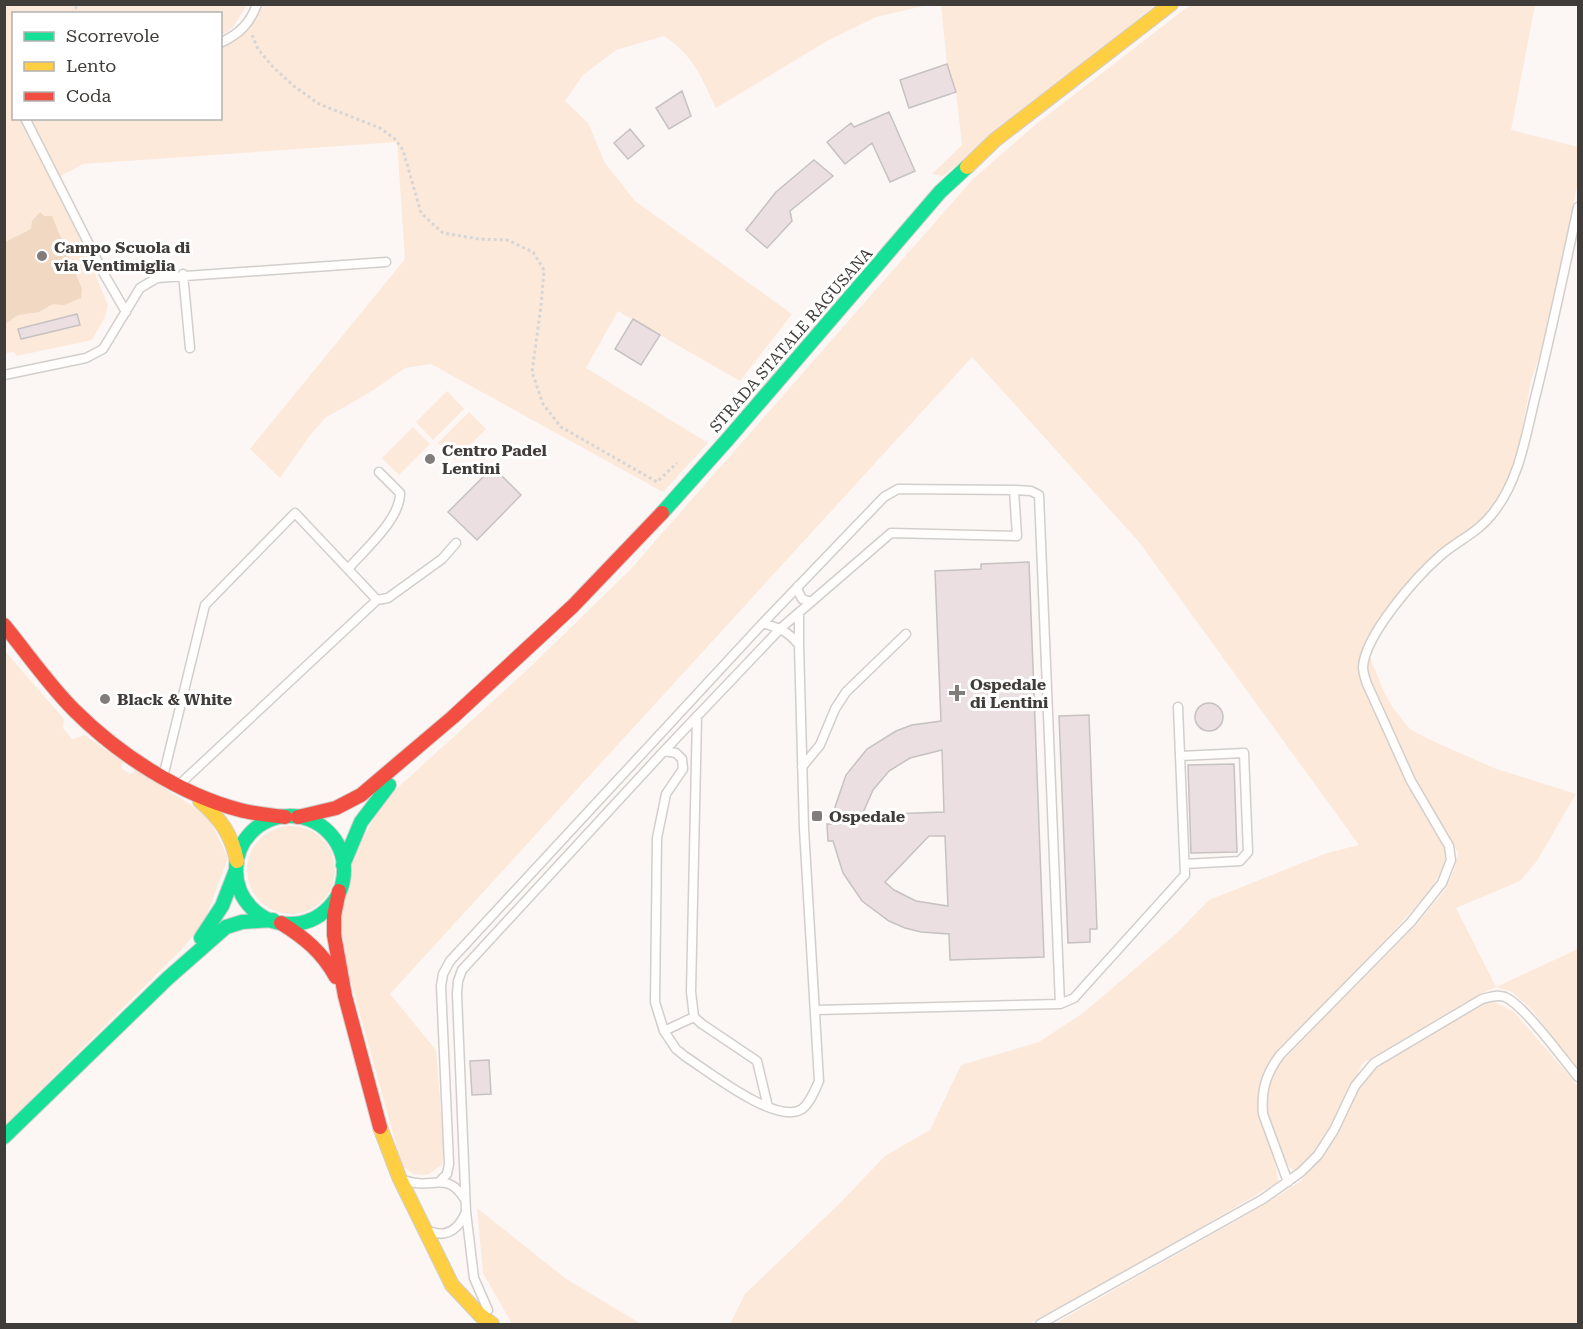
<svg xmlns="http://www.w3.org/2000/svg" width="1583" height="1329" viewBox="0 0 1583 1329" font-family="'Roboto Serif',serif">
<rect width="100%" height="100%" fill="#fcf7f4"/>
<!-- green -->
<path fill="#fce9da" d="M 4,5 L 247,5 L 233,27 L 221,37 L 220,14 L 14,14 L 14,118 L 21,119 L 28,136 L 65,202 L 108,305 L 105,317 L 92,340 L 17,356 L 14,352 L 4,353 Z
M 263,5 L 928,5 L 876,17 L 827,41 L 716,108 C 701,77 694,56 664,36 L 616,50 L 583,75 L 565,101 L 588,123 L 605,163 L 635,201 L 792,314 L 740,381 L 618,311 L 586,368 L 708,443 L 663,492 L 431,364 L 405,368 L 372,391 L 325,418 L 308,438 L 280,478 L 250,449 L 405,259 L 397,142 L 83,164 L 59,177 L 29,119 L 220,118 L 221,49 C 242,36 251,26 263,5 Z
M 941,5 L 1155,5 L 943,176 L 932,174 L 962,145 L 956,92 L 947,64 Z
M 1190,5 L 1535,5 L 1511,130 L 1578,147 L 1578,181 L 1545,342 L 1531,380 L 1517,458 L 1507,485 L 1490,513 L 1463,536 L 1440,548 L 1381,618 L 1368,637 L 1360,659 L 1359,673 L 1363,685 L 1407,781 L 1447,851 L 1443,868 L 1431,889 L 1385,941 L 1267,1064 C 1245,1116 1274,1134 1278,1182 L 1159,1252 L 1029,1324 L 730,1324 L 745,1294 L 839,1204 L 885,1156 L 930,1130 L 961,1065 L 1039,1042 L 1083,1013 L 1177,933 L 1209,900 L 1327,853 L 1359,845 L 1139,542 L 972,357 L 390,994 L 436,1050 L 444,1148 L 442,1165 L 427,1175 L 413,1174 L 402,1166 L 338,935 L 352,858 L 383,801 L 526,671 L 629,571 L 973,179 L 1035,125 Z
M 447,391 L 464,409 L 433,440 L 416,422 Z
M 469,412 L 486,429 L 455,460 L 438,443 Z
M 413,427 L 430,444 L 399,475 L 382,458 Z
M 4,650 L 64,719 L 63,728 L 72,739 L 85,735 L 123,762 L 121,768 L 130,774 L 136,770 L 208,816 L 228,858 L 203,925 L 178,953 L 4,1126 Z
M 1370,657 L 1383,690 L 1393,708 L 1410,729 L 1428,739 L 1494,768 L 1576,794 L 1537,861 L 1520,881 L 1456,908 L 1496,987 L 1578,949 L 1578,1070 L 1532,1010 L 1512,992 L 1496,987 L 1478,995 L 1363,1063 L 1331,1127 L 1315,1151 L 1295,1171 C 1278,1162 1264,1112 1266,1092 C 1268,1081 1275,1072 1281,1062 L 1416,925 L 1445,890 L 1454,870 L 1458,853 L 1415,780 L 1366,673 Z
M247 870a44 44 0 1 1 88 0a44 44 0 1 1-88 0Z
M 1495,1002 L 1514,1012 L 1578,1086 L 1578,1324 L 1132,1323 L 1054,1324 L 1264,1205 L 1301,1181 L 1319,1161 L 1338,1131 L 1360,1083 L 1376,1068 L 1483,1003 Z
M 477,1208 L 565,1278 L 641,1324 L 512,1324 L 483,1273 Z"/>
<!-- forest -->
<path fill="#f1d8c2" d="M 40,212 L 44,216 L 52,216 L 82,289 L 81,298 L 64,305 L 53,304 L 39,312 L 18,315 L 5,324 L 5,242 L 31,229 L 32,221 Z"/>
<!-- building -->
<path fill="#ebdfe2" stroke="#c6c2c1" stroke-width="1.5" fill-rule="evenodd" d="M 947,64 L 956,92 L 909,108 L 900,80 Z
M 682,91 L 691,116 L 669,129 L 656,108 Z
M 889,112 L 915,171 L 890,182 L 872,143 L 845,164 L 827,142 L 851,123 L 854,127 Z
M 630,129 L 644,146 L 628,159 L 614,143 Z
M 814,160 L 833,176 L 790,211 L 792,221 L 767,248 L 746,230 L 776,192 Z
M 77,314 L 80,325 L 21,339 L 18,329 Z
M 633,319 L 660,335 L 641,365 L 615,349 Z
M 493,467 L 521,495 L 477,540 L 448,512 Z
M 1029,562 L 1044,957 L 950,960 L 949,934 L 921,932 L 905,928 L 889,921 L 862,901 L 843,873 L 833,841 L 828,841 L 827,824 L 833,824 L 835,807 L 846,775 L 867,749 L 896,731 L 912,725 L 941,721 L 935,571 L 981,569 L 981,564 ZM 942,750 L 944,812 L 862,815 L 873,790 L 889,771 L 910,758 ZM 929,836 L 945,836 L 948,906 L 916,901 L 894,890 L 885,882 Z
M1195 717a14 14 0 1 1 28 0a14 14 0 1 1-28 0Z
M 1089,715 L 1097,929 L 1090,929 L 1090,942 L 1068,943 L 1059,716 Z
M 1234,764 L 1237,852 L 1191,853 L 1188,765 Z
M 489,1060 L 491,1094 L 472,1095 L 470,1061 Z"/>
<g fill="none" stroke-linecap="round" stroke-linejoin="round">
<!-- lane casing -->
<g stroke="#d2cecb" stroke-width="11">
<path id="lane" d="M 220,43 C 239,34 250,24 257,4
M 25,118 L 104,274 L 126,312
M 183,274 L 190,348
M 4,375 L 86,358 L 103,349 L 140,288 L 157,278 L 386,262
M 348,569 C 365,549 400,520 400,493 L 379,472
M 798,586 L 798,591 L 802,599 L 811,602
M 377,600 L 388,598 L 442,559 L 456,543
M 799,644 L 799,613
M 697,716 L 691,992 L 694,1017 L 702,1024 L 757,1061 L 768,1107
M 664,751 L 676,753 L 682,759 L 683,769 L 666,794 L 657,838 L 655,1002 L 664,1031 L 676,1049 L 686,1057 C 708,1071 777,1126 802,1109 C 810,1103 815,1090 819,1081 L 804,829 L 799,645 C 788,631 779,628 763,623
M 1180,756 L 1244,753 L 1248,852 L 1240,861 L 1185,864
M 802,767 L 820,745 L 835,709 L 846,692 L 906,634
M 164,773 L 205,605 L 295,513 L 377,600 L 181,783
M 816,1010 L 1060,1004 L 1074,998 L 1185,875 L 1178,707
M 664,1031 L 694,1017
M 407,1181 C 431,1190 446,1170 464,1198
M 440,1181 L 447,1174 L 449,1164 L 441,986 L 443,974 L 450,961 L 763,623 L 884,497 L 898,489 L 1014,490 L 1031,491 L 1039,495 L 1060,1004
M 1288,1182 L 1263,1114 C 1261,1090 1266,1074 1280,1055 L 1410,923 L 1442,883 L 1451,860 L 1449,846 L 1411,781 L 1367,684 C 1365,678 1363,673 1363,667 C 1365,635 1416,577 1440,556 C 1457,541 1479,532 1493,513 C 1521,478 1526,432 1537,390 C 1552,329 1565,268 1578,207
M 466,1212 L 474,1278 L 488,1310
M 432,1232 C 449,1238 460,1226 466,1212 L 457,994 L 458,981 L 462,970 L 664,751 L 781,628 L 891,533 L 1017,536 L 1014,490
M 1040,1324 L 1263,1199 L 1301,1172 L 1318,1155 L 1334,1130 L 1355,1086 L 1374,1063 L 1482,999 C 1490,997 1497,994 1505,997 C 1524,1005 1563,1059 1578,1077"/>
</g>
<!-- fast casing -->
<g stroke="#d2cecb" stroke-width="16">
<path id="fast" d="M 662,513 L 728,439 L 940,192 L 967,167
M236 870a54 54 0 1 1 108 0a54 54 0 1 1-108 0Z
M 343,865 L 361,822 L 389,785
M 201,938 L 222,906 L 236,870
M 4,1137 L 168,978 L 226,927 L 242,922 L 273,920"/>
</g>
<!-- slow casing -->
<g stroke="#d2cecb" stroke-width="16">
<path id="slow" d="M 967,167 L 995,140 L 1171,4
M 200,801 C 220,818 232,835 237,861
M 380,1127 L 399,1177 L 452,1285 L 481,1316 L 492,1324"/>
</g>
<!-- jam casing -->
<g stroke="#d2cecb" stroke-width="16">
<path id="jam" d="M 4,625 C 27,653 48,684 74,710 C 118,754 179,794 240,810 C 255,814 270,815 285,817
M 298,817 L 336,808 L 361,795 L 453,717 L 573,606 L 662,513
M 339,891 L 334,916 L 334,935 L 345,996 L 380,1127
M 281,923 C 305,938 322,952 336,977"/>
</g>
<!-- path -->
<path stroke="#d8d6d5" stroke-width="3" stroke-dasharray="3 3" stroke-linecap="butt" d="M 72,14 L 78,4
M 252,35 L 258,49 L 273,67 L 294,86 L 319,104 L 380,128 L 395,139 L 403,150 L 421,213 L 443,233 L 479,239 L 507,240 L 533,252 L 544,270 L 541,306 L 532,372 L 543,404 L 561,427 L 657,482 L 677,463"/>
<!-- lane -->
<use href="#lane" stroke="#fffefd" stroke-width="8"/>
<!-- fast -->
<use href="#fast" stroke="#16e098" stroke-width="14"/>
<!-- slow -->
<use href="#slow" stroke="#ffcf43" stroke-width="14"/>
<!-- jam -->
<use href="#jam" stroke="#f24e42" stroke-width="14"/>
</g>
<!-- markers -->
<g fill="#827d7a" stroke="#fff" stroke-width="2">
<circle cx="42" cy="256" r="6"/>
<circle cx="430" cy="459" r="6"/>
<path d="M954 684h6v6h6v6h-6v6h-6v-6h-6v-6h6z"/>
<circle cx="105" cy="699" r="6"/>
<rect x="811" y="810" width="12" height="12" rx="3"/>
</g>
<g text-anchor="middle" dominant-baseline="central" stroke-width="6" stroke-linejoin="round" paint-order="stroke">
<!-- poi labels -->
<g font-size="16" font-weight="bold" fill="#403c39" stroke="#fff" text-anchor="start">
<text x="54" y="247">Campo Scuola di<tspan x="54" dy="18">via Ventimiglia</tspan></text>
<text x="442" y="450">Centro Padel<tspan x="442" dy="18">Lentini</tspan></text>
<text x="970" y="684">Ospedale<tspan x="970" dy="18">di Lentini</tspan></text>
<text x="117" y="699">Black &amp; White</text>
<text x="829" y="816">Ospedale</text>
</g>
<!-- street labels -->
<g font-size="16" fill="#403c39" stroke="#fff">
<text transform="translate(791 340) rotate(-49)">STRADA STATALE RAGUSANA</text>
</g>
</g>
<!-- border -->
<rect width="1583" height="1329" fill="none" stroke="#403c39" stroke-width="12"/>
<!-- legend -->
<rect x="12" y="12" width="210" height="108" fill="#ffffff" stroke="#b3b1b0" stroke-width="1.5"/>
<rect x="24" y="32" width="30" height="9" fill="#16e098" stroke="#b3b1b0" stroke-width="1.5"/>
<text x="66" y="42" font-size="18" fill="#403c39">Scorrevole</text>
<rect x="24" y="62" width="30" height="9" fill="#ffcf43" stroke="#b3b1b0" stroke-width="1.5"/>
<text x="66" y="72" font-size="18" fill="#403c39">Lento</text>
<rect x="24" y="92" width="30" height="9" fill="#f24e42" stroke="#b3b1b0" stroke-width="1.5"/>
<text x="66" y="102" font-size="18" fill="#403c39">Coda</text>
</svg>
